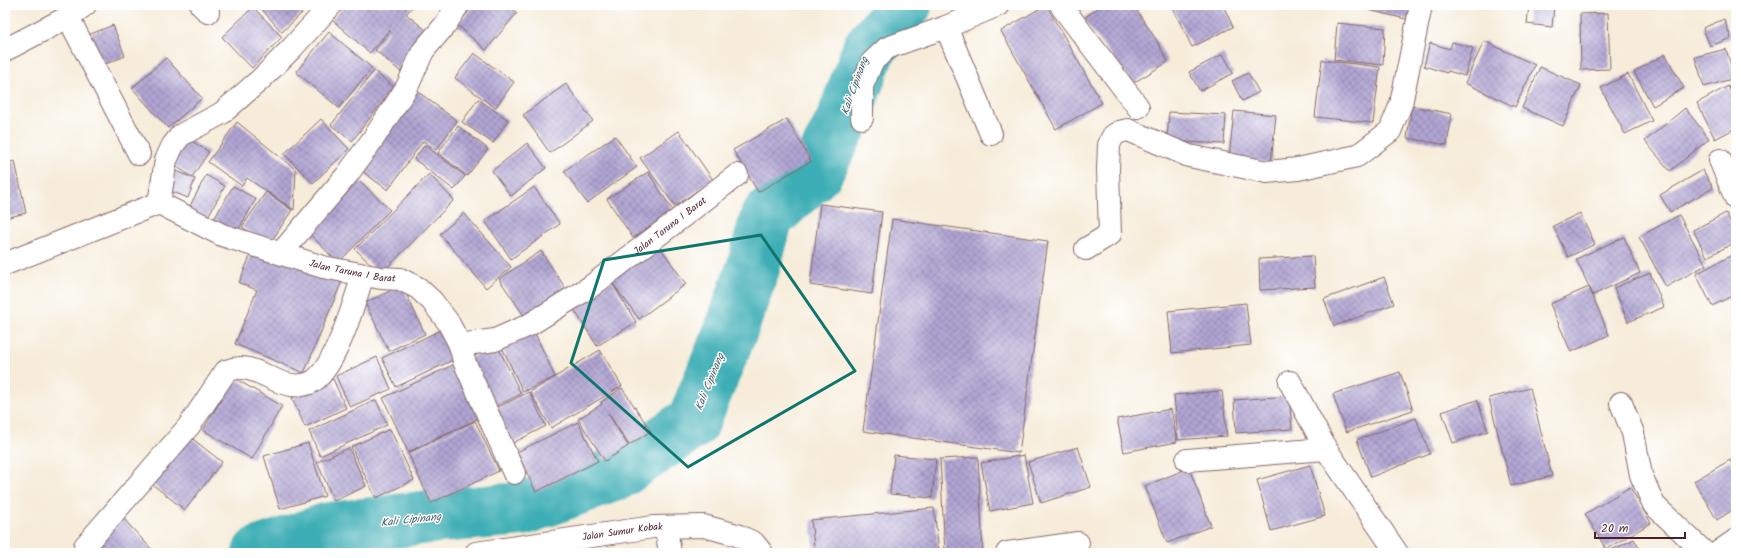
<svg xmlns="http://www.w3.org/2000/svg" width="1741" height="558" viewBox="0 0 1741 558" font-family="Kalam,sans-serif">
<defs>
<pattern id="building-cross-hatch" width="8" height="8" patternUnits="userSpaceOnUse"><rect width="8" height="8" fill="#b0a5d3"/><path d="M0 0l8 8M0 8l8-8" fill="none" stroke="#9186ab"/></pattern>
</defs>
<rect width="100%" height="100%" fill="#fff"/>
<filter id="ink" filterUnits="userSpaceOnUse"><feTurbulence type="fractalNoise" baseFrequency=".025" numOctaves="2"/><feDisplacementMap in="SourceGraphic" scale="8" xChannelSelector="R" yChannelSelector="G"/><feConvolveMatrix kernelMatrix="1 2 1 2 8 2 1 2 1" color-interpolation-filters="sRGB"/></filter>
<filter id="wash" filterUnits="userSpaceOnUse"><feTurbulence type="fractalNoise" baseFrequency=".012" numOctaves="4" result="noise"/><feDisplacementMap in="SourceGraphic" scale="16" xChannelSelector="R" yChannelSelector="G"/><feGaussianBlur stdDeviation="0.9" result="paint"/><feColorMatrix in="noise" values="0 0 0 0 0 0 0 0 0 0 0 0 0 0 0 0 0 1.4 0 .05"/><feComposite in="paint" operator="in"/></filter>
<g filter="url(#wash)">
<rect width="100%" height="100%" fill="#f6ecd9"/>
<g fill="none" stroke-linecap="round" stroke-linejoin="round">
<!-- river -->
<path stroke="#3daeb5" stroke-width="54" d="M 259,553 L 329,529 L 438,516 L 522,509 L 616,474 L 693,422 L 731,330 L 753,268 L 767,217 L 817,171 L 842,122 L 869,49 L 905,5"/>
</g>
<g id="blocks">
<!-- building -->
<path fill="url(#building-cross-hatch)" d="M 258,5 L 294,5 L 302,13 L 282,32 Z
M 345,5 L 414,5 L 406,14 L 432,35 L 401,72 L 375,50 L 390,31 L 389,30 L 370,53 L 332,20 Z
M 474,5 L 508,5 L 517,13 L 486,50 L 457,25 Z
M 1046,5 L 1102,103 L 1056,129 L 1001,31 Z
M 1102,5 L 1133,5 L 1157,41 L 1168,62 L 1133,83 L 1083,19 Z
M 1181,5 L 1223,5 L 1233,27 L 1192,47 L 1173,9 Z
M 1370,5 L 1414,5 L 1410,20 L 1369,10 Z
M 1529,5 L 1567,5 L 1567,7 L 1554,6 L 1552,27 L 1527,24 Z
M 253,7 L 282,37 L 252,68 L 222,37 Z
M 1608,13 L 1610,69 L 1581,70 L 1580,14 Z
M 1724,19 L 1731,38 L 1710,46 L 1703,28 Z
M 1337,23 L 1385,28 L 1383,65 L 1334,60 Z
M 113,25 L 125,56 L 98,67 L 86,36 Z
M 329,32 L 372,68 L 339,108 L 296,72 Z
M 1484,41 L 1535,65 L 1515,107 L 1465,83 Z
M 1452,42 L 1473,48 L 1465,76 L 1448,71 L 1447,73 L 1424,66 L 1430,43 L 1450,49 Z
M 1726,49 L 1735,78 L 1704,87 L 1695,57 Z
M 474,53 L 514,82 L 495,108 L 455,78 Z
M 1223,54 L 1233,73 L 1200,91 L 1189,72 Z
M 1665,54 L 1684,88 L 1653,106 L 1634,72 Z
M 166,58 L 202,98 L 168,128 L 132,88 Z
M 1322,60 L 1380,67 L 1373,123 L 1315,117 Z
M 1540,67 L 1581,85 L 1563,126 L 1522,108 Z
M 374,71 L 394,87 L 352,141 L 331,125 Z
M 1248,73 L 1259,92 L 1242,101 L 1232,81 Z
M 1628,74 L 1652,121 L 1625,134 L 1601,88 Z
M 566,84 L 593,121 L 550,153 L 523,115 Z
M 1728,86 L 1736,102 L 1736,128 L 1715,139 L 1697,103 Z
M 413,88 L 457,121 L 436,150 L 423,141 L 388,190 L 356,167 Z
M 478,99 L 508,120 L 493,143 L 462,122 Z
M 1412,106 L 1452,114 L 1447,145 L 1407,138 Z
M 1685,108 L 1709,139 L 1670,171 L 1645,141 Z
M 1234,111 L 1276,115 L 1271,163 L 1229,158 Z
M 1169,112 L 1226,115 L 1224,144 L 1167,141 Z
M 321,119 L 349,149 L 313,183 L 284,154 Z
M 787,119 L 811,161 L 758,192 L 733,150 Z
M 237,122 L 296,170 L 294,210 L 247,178 L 242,186 L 208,162 Z
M 458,126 L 488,149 L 467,176 L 438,153 Z
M 679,131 L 713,180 L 675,206 L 640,158 Z
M 615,136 L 637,167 L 587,203 L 564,171 Z
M 187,138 L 209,152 L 192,177 L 171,163 Z
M 527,143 L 546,168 L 511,196 L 492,171 Z
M 425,145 L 465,176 L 454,190 L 414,159 Z
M 15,161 L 26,213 L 5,218 L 5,163 Z
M 1703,170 L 1713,188 L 1670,212 L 1660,195 Z
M 176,171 L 195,179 L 188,198 L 168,190 Z
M 648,172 L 673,211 L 633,238 L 607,199 Z
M 429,174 L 454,200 L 381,274 L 355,249 Z
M 206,175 L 225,186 L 207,218 L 189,208 Z
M 358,179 L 390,210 L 338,263 L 307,231 Z
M 233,186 L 256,199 L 236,234 L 213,221 Z
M 534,187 L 560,224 L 511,259 L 485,221 Z
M 266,192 L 292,210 L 269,245 L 242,227 Z
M 820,204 L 882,212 L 872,294 L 810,285 Z
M 464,213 L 511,267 L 486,288 L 440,234 Z
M 1580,213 L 1595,244 L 1568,257 L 1553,226 Z
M 1726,213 L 1736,233 L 1736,242 L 1707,257 L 1693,230 Z
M 1679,215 L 1706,265 L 1666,287 L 1639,237 Z
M 892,219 L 1048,241 L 1019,453 L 863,431 Z
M 1624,237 L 1640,273 L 1593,295 L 1576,259 Z
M 657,243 L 686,284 L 639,319 L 609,278 Z
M 252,251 L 342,281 L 304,373 L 235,344 L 257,290 L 239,283 Z
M 541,251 L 568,292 L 527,320 L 499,279 Z
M 1736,253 L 1736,294 L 1712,306 L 1696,274 Z
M 1313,256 L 1315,287 L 1260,290 L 1259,259 Z
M 1650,273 L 1664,307 L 1628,322 L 1614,288 Z
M 1384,277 L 1394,304 L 1334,326 L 1324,299 Z
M 611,281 L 636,322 L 597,346 L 572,306 Z
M 402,285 L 425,334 L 389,351 L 365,303 Z
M 1589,287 L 1609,335 L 1571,352 L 1550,304 Z
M 1246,303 L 1251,345 L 1172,353 L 1168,311 Z
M 533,329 L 555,377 L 523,392 L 501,345 Z
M 441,330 L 455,359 L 396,387 L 382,358 Z
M 497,345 L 521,394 L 492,408 L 468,359 Z
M 600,350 L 622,386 L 551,428 L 530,392 Z
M 377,357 L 391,389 L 350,407 L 336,376 Z
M 455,364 L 479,418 L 408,452 L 383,398 Z
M 1400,372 L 1413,410 L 1346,432 L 1333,394 Z
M 234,378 L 282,406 L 252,459 L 203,430 Z
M 333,379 L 346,408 L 305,427 L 292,398 Z
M 622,388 L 651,431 L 629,445 L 608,413 L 628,446 L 605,461 L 578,419 L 602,404 L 601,402 Z
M 1530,388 L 1552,476 L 1511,486 L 1489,398 Z
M 1222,391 L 1227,436 L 1178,440 L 1174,395 Z
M 529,392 L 546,426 L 509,445 L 492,410 Z
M 1289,396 L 1292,429 L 1236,433 L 1234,400 Z
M 376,400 L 387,425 L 320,456 L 309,431 Z
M 1477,400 L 1488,431 L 1453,443 L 1442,412 Z
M 1171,409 L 1177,442 L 1124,452 L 1117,419 Z
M 1416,418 L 1430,454 L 1371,477 L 1357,440 Z
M 475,421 L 499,471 L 431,503 L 408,453 Z
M 578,422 L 598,461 L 536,492 L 517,452 Z
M 390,429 L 414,480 L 376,498 L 351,447 Z
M 189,436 L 222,462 L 185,510 L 152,484 Z
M 308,443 L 325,496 L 280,509 L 264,456 Z
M 1078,447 L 1091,487 L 1041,503 L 1028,462 Z
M 349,448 L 366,486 L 334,501 L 317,462 Z
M 894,455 L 936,459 L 932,498 L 890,494 Z
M 1024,455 L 1033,503 L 990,511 L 981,463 Z
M 978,457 L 983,553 L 945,553 L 940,459 Z
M 1730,460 L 1736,471 L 1736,508 L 1717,520 L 1694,481 Z
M 1310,465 L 1325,516 L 1271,531 L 1257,480 Z
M 1189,468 L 1211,526 L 1167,543 L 1145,486 Z
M 1630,487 L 1651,523 L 1606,549 L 1585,514 Z
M 934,508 L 939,553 L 815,553 L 811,520 Z
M 121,516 L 155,553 L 103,553 L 93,541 Z
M 1634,539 L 1642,553 L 1606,553 Z"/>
</g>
</g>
<g filter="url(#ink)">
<use href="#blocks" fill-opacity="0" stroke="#866768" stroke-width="1"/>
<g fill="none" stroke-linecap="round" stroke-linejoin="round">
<!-- street casing -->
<g stroke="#866768" stroke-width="24">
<g id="street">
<path d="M 201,5 L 208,12"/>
<path d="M 1063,5 L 1062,7 L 1138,107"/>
<path d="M 68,17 L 139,154"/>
<path d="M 946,27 L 991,134"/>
<path d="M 5,50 L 68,17 L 85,5"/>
<path d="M 862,118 L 862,86 L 872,62 L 887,48 L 946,27 L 998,5"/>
<path d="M 1720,160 L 1736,199"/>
<path d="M 159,203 L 166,160 L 173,145 L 181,135 L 222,113 L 261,79 L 292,48 L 331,5"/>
<path d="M 1086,249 L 1110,234 L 1108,169 L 1109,145 L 1113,136 L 1119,132 L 1128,130 L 1189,156 L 1267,172 L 1298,169 L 1357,156 L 1390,131 L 1401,104 L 1421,5"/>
<path d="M 281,253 L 347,175 L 373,139 L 407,87 L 423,51 L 445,25 L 458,5"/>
<path id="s1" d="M 5,264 L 159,203 L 222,235 L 323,267 L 381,278 L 400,279 L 418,288 L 432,301 L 448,322 L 460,345 L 495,340 L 529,325 L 590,287 L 737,175"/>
<path d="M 460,345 L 464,361 L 514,473"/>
<path d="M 1290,382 L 1326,449 L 1397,553"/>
<path d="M 1621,403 L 1633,433 L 1641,475 L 1654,505 L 1705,553"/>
<path d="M 1187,460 L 1326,449"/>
<path d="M 666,528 L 670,553"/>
<path d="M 85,546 L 189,426 L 226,371 C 249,362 263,376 283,383 C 292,386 302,386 310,383 C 335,372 355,300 363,275"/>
<path id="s2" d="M 476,553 L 653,527 L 704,526 L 737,535 L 754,543 L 762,553"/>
<path d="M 1007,553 L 1078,543"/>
<path d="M 1717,553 L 1736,540"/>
</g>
</g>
<!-- street -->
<use href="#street" stroke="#fff" stroke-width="22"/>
</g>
</g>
<!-- marked area -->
<path fill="none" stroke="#0f766e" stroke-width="3" stroke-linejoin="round" d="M 761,235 L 855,371 L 688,467 L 571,363 L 604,260 Z"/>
<g text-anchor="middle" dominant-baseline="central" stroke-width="3" stroke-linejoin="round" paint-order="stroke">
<!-- street labels -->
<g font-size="10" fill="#4a1f2b" stroke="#fff">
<text stroke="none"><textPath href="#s1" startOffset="757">Jalan Taruna I Barat</textPath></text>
<text stroke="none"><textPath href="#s1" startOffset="372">Jalan Taruna I Barat</textPath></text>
<text stroke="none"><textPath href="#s2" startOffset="148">Jalan Sumur Kobak</textPath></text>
</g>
<!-- water labels -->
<g font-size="11" font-style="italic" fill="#445f69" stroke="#fff">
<text transform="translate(855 86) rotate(-70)">Kali Cipinang</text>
<text transform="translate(710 382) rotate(-68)">Kali Cipinang</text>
<text transform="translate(411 520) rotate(-6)">Kali Cipinang</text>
</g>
</g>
<!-- margin -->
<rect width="1741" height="558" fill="none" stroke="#fff" stroke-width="20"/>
<!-- scale -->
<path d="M1595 532v6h90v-6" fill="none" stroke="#4a1f2b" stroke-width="2"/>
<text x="1601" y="532" font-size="12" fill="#4a1f2b" stroke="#ffffff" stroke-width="3" paint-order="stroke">20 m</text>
</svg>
